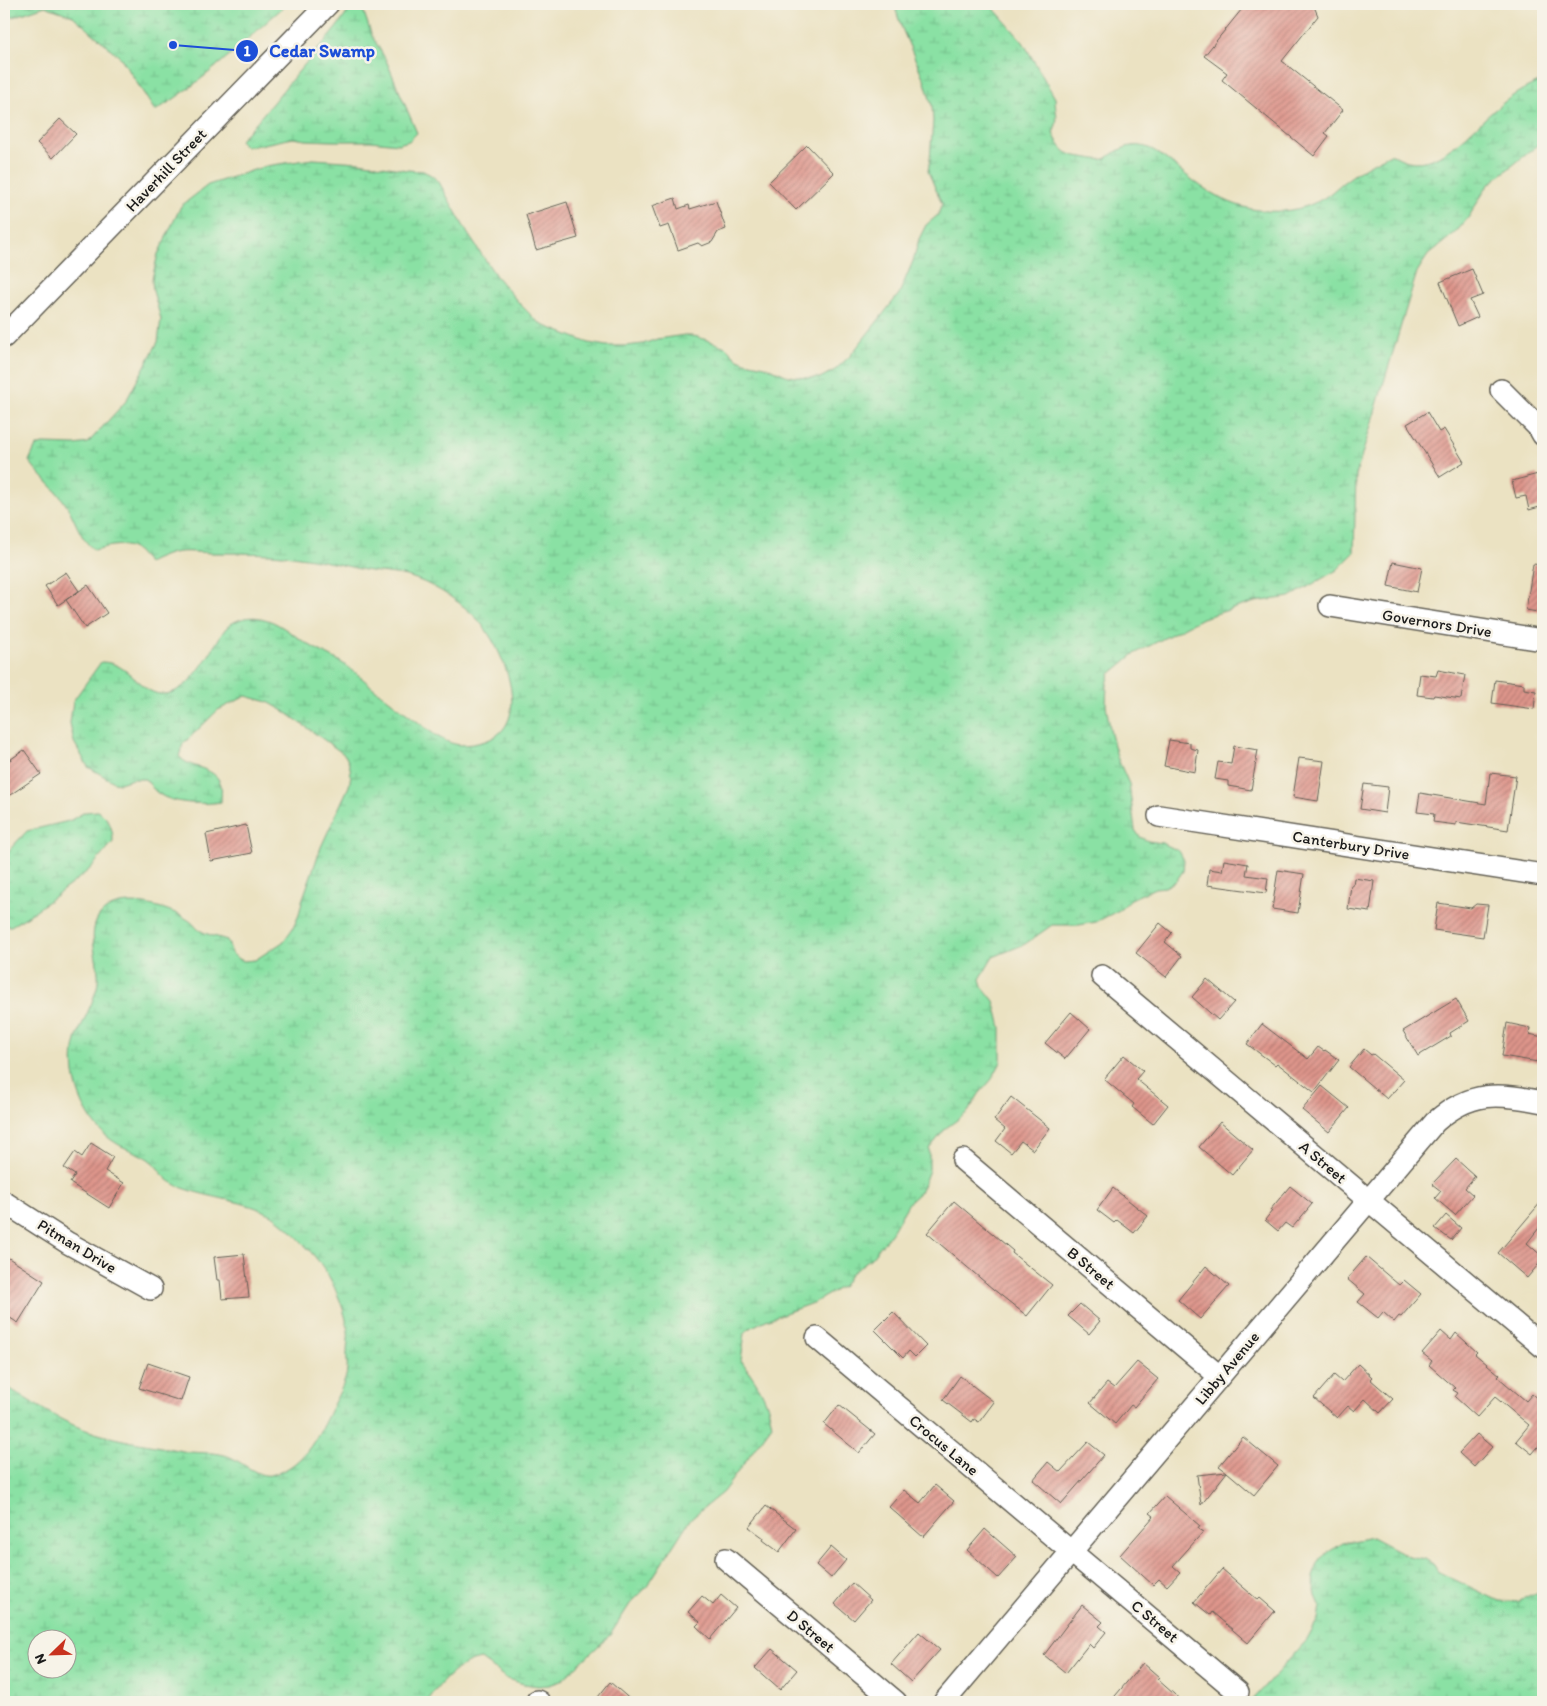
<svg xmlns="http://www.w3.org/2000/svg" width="1547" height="1706" viewBox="0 0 1547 1706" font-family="Itim,sans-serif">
<defs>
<pattern id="wetland-marsh" width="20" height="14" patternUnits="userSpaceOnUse" patternTransform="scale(1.25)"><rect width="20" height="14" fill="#8ae1a4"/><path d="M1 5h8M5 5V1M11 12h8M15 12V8" fill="none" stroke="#76c08d"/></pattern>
<pattern id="building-hatch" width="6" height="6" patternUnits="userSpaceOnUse" patternTransform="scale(1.25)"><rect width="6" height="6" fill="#de958b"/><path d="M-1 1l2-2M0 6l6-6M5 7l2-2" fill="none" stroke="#b37971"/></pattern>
</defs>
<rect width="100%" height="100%" fill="#f7f3e8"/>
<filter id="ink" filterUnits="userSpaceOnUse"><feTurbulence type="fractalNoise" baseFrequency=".02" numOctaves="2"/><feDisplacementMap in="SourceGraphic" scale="10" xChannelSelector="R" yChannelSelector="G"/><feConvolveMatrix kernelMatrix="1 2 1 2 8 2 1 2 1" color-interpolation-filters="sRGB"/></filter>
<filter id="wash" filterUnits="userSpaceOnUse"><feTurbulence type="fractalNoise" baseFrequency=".0096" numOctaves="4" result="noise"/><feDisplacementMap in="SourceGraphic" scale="20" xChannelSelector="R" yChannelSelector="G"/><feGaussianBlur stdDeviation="1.12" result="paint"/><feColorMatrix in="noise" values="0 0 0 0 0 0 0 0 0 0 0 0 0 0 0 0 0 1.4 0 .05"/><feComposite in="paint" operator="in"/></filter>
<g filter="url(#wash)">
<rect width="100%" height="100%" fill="#ebe2c2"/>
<!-- wetland -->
<path fill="url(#wetland-marsh)" stroke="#537e60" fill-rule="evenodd" d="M 4,4 L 287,4 C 244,41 204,82 155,111 L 121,58 L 73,16 L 45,6 L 4,20 Z
M 353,4 L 361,4 L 372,36 L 386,60 L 417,133 L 409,141 L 398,144 L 371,141 L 333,141 L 306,140 L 293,138 L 254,146 L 245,146 L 240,140 C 263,116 283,89 305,64 C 322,45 340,25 353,4 Z
M 894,4 L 990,4 L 1023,42 L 1055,98 C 1055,112 1060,119 1053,133 C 1063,154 1067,155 1089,158 C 1093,159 1100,160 1105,159 C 1108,158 1111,154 1114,153 C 1129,144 1140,143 1155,151 C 1174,164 1197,186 1217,196 C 1249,214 1291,218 1324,198 C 1332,193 1339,185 1348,179 C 1360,170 1377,160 1391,154 C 1397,156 1402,160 1408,161 C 1441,169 1474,126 1497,108 C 1511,96 1526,86 1543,81 L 1543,141 L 1488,185 L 1468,218 L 1456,232 L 1428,255 L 1417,272 L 1356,475 L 1354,553 L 1337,570 L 1290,597 L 1255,602 L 1202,618 L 1134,654 L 1110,674 L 1107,684 L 1106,705 L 1111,734 L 1117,757 L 1129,784 L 1135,830 L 1140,837 L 1148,841 L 1162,843 L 1179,851 L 1184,860 L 1183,871 L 1176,881 L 1165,887 L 1155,888 L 1131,899 L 1121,909 L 1096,922 L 1079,925 L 1052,925 L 1025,944 L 993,957 L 980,979 L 982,986 L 994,1001 L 998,1015 L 1001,1028 L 1001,1062 L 992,1079 L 979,1094 L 968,1112 L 946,1128 L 929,1149 L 929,1170 L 921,1191 L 910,1201 L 892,1232 L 871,1258 L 851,1273 L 843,1286 L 815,1302 L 766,1320 L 750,1328 L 745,1333 L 741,1360 C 758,1385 767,1395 772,1425 L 723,1492 L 691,1518 L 646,1588 L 630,1604 L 610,1635 L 561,1681 L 549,1685 L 538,1686 L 524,1684 L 507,1679 L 481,1659 C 457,1663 440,1683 427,1702 L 4,1702 L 4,1385 C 30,1401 57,1420 86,1430 C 111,1439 139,1443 166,1448 C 173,1449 181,1451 189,1452 C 200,1453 213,1452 224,1455 C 239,1458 256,1478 271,1475 C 306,1467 320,1431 334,1403 C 339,1393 346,1382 347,1370 C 348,1365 346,1358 347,1353 C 347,1345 349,1338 348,1329 C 345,1311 337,1291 328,1275 C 320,1260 287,1224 272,1215 C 248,1201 209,1198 183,1188 C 162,1179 166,1176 152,1162 C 142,1153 127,1150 116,1143 C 84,1124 66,1075 76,1040 C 81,1024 91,1008 96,991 C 104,969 87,944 96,922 C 110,889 170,906 191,922 C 194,924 196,928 199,930 C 207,935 218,937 227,940 L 232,953 L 237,958 L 244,961 L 255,960 L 283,942 L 293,928 L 299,915 L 302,901 L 321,847 L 349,786 C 352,773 351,766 345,755 L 284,711 L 268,702 L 246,696 L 218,710 L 183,744 L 179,756 C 189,770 215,765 221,785 C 222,790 221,797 221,802 C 204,805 173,804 159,794 C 153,790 150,784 145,779 L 132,779 L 120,783 L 114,782 L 88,767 L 74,742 L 70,723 L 73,701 L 101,662 C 132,662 140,697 166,694 C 191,691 211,651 223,632 C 230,621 247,615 260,618 C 278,621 291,634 306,643 C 317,650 329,655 339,661 C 351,668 362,678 372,687 C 393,703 414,719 435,735 C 452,745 459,747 478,743 C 538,731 505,651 479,621 C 464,604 438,587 416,579 C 401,573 381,573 364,570 C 334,563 303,556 271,554 C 252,553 233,553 215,553 C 202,553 185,550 173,553 C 165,555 156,559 148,563 C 144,559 141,555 137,551 C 124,541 108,547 94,550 C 78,537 75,516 63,500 C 53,486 39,475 29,461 L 36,446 L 43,444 L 75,445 L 88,443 L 126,401 L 158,342 L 161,319 L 153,291 L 152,279 L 158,254 L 181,206 L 208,185 L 266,166 L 313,159 L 359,162 L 406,170 L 423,171 L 431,175 L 439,182 L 468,234 L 496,276 L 518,302 L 537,321 L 545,326 L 589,343 L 606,346 L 626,346 L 643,344 L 657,339 L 685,335 L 698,337 L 726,347 L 738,359 L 745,362 L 765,366 L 788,376 L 807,378 L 820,378 L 835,370 L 850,356 L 899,294 L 913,261 L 919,239 L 926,225 L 938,215 L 942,204 L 928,171 L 930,159 L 933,121 L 932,106 L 925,82 L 901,26 ZM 38,1638 L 68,1638 L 68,1668 L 38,1668 Z
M 98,811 C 109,818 113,828 113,842 L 90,869 L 74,882 L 28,916 L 11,926 L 4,926 L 4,861 L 11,848 L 27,831 L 69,821 L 85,812 Z
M 1372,1537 L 1408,1556 L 1425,1559 L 1433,1564 L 1437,1571 L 1447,1576 L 1499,1601 L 1519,1602 L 1526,1597 L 1543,1590 L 1543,1702 L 1251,1702 L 1307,1640 L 1318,1620 L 1320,1605 L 1316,1596 L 1313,1577 L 1320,1559 L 1330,1551 L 1343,1543 Z"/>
<g id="blocks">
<!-- building -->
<path fill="url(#building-hatch)" d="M 1246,4 L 1313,4 L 1318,16 L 1282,61 L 1343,110 L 1325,133 L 1329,136 L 1314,156 L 1222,80 L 1227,73 L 1204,56 Z
M 60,119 L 76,134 L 53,158 L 37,143 Z
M 807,145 L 834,173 L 796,210 L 769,182 Z
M 675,198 L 678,209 L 689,205 L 690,209 L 716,201 L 726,229 L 718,232 L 712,242 L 702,246 L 698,243 L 678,250 L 669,225 L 660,228 L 652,206 Z
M 567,202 L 578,238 L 536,250 L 526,215 Z
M 1472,269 L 1483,295 L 1470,300 L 1478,317 L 1458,326 L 1440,282 Z
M 1427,412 L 1439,432 L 1444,429 L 1464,462 L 1440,477 L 1407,424 Z
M 1538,474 L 1543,495 L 1543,506 L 1529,510 L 1526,496 L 1516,498 L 1512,481 Z
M 1393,562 L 1422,568 L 1417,592 L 1388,586 Z
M 1533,564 L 1543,565 L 1543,613 L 1526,610 Z
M 66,572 L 79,591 L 58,605 L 45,586 Z
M 88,585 L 107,613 L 85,628 L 66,600 Z
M 1438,670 L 1465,675 L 1461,699 L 1434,695 L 1433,697 L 1417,695 L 1420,674 L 1436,676 Z
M 1495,680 L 1524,684 L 1524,689 L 1536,691 L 1534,709 L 1492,703 Z
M 1169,740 L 1190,743 L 1190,748 L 1198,750 L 1195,772 L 1164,766 Z
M 1234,746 L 1258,750 L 1251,790 L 1228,786 L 1228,781 L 1215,779 L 1218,762 L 1231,764 Z
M 24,750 L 41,774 L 4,799 L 4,764 Z
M 1299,758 L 1324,761 L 1318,801 L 1293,797 Z
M 1490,773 L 1516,776 L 1508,830 L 1456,822 L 1456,825 L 1433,822 L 1434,814 L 1417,812 L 1420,793 L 1486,804 Z
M 1364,784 L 1388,787 L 1385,813 L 1360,809 Z
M 246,825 L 252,853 L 211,861 L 206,834 Z
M 1224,860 L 1248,864 L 1246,875 L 1268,878 L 1266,893 L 1207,885 L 1209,869 L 1222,871 Z
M 1278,870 L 1304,874 L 1298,913 L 1272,909 Z
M 1354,878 L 1374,881 L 1370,912 L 1348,909 L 1351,885 L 1353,885 Z
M 1438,903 L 1471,908 L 1476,904 L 1488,905 L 1483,937 L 1434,930 Z
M 1160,923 L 1172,933 L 1165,942 L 1182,956 L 1166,977 L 1136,953 Z
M 1207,979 L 1234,1002 L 1218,1020 L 1192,997 Z
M 1456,999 L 1469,1021 L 1450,1033 L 1451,1036 L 1418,1056 L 1403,1031 Z
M 1071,1012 L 1090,1029 L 1065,1059 L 1045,1043 Z
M 1507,1023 L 1530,1028 L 1529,1034 L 1543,1037 L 1538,1062 L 1502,1056 Z
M 1262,1024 L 1308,1059 L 1318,1047 L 1324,1051 L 1325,1050 L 1339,1060 L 1314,1092 L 1277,1063 L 1275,1065 L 1247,1044 Z
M 1364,1049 L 1371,1055 L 1373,1054 L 1404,1080 L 1387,1099 L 1349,1067 Z
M 1124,1055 L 1143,1071 L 1136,1079 L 1168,1105 L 1153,1124 L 1132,1107 L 1134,1104 L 1104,1079 Z
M 1322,1086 L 1349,1108 L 1329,1132 L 1302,1110 Z
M 1011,1097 L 1050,1128 L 1033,1150 L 1021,1141 L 1011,1153 L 996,1141 L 1005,1129 L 994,1120 Z
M 1220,1122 L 1253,1150 L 1232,1175 L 1199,1147 Z
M 91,1143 L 113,1157 L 105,1171 L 124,1183 L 109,1208 L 70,1183 L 75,1175 L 64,1168 L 75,1152 L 82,1157 Z
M 1456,1159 L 1475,1176 L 1465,1188 L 1473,1195 L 1455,1215 L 1435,1198 L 1441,1191 L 1432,1184 Z
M 1290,1186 L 1312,1204 L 1292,1228 L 1285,1223 L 1278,1231 L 1265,1220 L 1272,1211 L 1270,1210 Z
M 1113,1188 L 1148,1216 L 1134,1233 L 1117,1220 L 1114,1223 L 1097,1210 Z
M 954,1201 L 1013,1251 L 1012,1253 L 1052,1285 L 1027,1316 L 993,1289 L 927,1233 Z
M 1541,1202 L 1543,1204 L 1543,1223 L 1527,1243 L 1543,1257 L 1543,1259 L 1527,1278 L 1498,1253 Z
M 1446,1215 L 1461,1228 L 1451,1240 L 1435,1228 Z
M 244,1254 L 249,1297 L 222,1299 L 220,1280 L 217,1280 L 214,1257 Z
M 4,1255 L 44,1281 L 18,1323 L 4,1314 Z
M 1366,1257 L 1399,1285 L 1404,1280 L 1421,1294 L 1401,1317 L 1399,1316 L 1394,1322 L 1383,1312 L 1378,1318 L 1358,1302 L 1365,1294 L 1347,1279 Z
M 1206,1266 L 1229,1286 L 1200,1319 L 1178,1300 Z
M 1080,1304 L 1100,1321 L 1089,1334 L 1068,1316 Z
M 893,1312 L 926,1346 L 915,1357 L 909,1351 L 903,1358 L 875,1330 Z
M 1441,1331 L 1451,1340 L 1456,1333 L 1477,1352 L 1475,1354 L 1500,1375 L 1498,1377 L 1526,1401 L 1532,1394 L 1543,1404 L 1543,1441 L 1532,1454 L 1516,1441 L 1529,1425 L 1495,1397 L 1477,1417 L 1455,1397 L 1458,1393 L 1453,1390 L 1455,1388 L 1429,1365 L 1432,1361 L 1422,1353 Z
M 1137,1362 L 1158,1379 L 1134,1407 L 1131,1405 L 1115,1424 L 1090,1403 L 1107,1383 L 1114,1388 Z
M 148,1363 L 189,1377 L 181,1401 L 139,1388 Z
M 1358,1364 L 1372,1377 L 1370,1379 L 1393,1399 L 1380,1413 L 1365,1399 L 1354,1411 L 1348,1406 L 1337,1418 L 1314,1398 L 1334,1375 L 1342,1382 Z
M 960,1376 L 994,1402 L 979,1422 L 974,1419 L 972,1422 L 943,1400 Z
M 839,1405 L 875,1434 L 859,1453 L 824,1424 Z
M 1477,1434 L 1492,1447 L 1474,1467 L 1459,1453 Z
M 1243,1437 L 1278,1466 L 1254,1495 L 1227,1472 L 1201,1505 L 1197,1475 L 1227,1472 L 1219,1466 Z
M 1088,1442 L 1104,1455 L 1061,1504 L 1033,1480 L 1048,1462 L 1060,1472 Z
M 935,1485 L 954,1501 L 923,1537 L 889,1507 L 904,1490 L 920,1503 Z
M 1165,1496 L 1200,1526 L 1198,1529 L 1203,1532 L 1173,1566 L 1180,1572 L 1167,1586 L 1159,1579 L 1153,1585 L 1120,1555 L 1154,1516 L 1150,1513 Z
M 766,1506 L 796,1529 L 779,1552 L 763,1540 L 764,1538 L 749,1527 Z
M 985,1529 L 1017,1557 L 998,1578 L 967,1550 Z
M 831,1547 L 846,1560 L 831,1578 L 816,1565 Z
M 1222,1569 L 1258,1600 L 1260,1598 L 1275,1611 L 1248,1643 L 1212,1612 L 1210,1615 L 1194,1602 Z
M 852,1583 L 871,1600 L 854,1620 L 835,1604 Z
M 721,1595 L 736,1608 L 710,1639 L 696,1626 L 700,1622 L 688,1612 L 702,1596 L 713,1605 Z
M 1082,1605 L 1103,1622 L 1099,1626 L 1106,1632 L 1093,1648 L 1089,1644 L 1066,1673 L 1044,1655 Z
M 919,1632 L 940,1650 L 911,1682 L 891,1664 Z
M 772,1649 L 797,1670 L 780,1690 L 755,1668 Z
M 1143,1663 L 1159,1677 L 1157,1679 L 1183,1702 L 1110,1702 Z
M 610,1682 L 633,1702 L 594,1702 Z"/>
</g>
</g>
<g filter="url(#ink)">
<use href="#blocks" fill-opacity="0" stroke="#646156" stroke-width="1"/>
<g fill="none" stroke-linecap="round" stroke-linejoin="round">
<!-- minor casing -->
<g stroke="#646156" stroke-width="24">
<path id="minor" d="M 4,337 L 328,4
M 1501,390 L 1539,428 L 1543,435
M 1330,606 L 1543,640
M 1159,816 L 1543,875
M 1102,976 L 1543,1347
M 963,1160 L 1219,1376
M 4,1202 L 68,1243 L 151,1289
M 817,1338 L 1238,1692
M 726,1559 L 896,1702
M 537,1701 L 539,1702
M 944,1702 L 1435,1122 C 1471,1090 1499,1093 1543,1102"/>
</g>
<!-- minor -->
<use href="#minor" stroke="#fff" stroke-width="21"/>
</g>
</g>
<g text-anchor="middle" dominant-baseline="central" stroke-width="5" stroke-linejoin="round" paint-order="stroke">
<!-- street labels -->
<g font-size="16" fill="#1c1c1c" stroke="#f7f3e8">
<text transform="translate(166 170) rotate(-46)">Haverhill Street</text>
<text transform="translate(1437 623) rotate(9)">Governors Drive</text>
<text transform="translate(1351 845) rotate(9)">Canterbury Drive</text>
<text transform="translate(1323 1162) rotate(40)">A Street</text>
<text transform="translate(77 1246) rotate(31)">Pitman Drive</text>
<text transform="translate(1091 1268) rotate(40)">B Street</text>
<text transform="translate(1227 1368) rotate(-50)">Libby Avenue</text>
<text transform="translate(944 1445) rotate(40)">Crocus Lane</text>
<text transform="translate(1155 1621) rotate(40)">C Street</text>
<text transform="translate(811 1631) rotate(40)">D Street</text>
</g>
</g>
<!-- callouts -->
<path fill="none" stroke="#1d4ed8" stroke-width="2" d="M173 45L247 51"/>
<g fill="#1d4ed8" stroke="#f7f3e8" stroke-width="2">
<circle cx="173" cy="45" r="5"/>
<circle cx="247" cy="51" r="12"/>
</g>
<g font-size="15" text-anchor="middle" font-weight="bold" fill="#fff">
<text x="247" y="56">1</text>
</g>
<g font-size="18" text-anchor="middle" font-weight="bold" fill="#1d4ed8" stroke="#f7f3e8" stroke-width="5" stroke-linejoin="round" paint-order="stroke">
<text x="322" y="57">Cedar Swamp</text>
</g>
<!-- margin -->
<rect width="1547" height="1706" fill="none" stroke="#f7f3e8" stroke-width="20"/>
<!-- north arrow -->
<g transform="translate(52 1654) rotate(247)"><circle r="24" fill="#f7f3e8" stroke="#9f9d96"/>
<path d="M0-4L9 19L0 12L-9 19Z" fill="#c8321e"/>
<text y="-8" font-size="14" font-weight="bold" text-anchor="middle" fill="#1c1c1c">N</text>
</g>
</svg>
